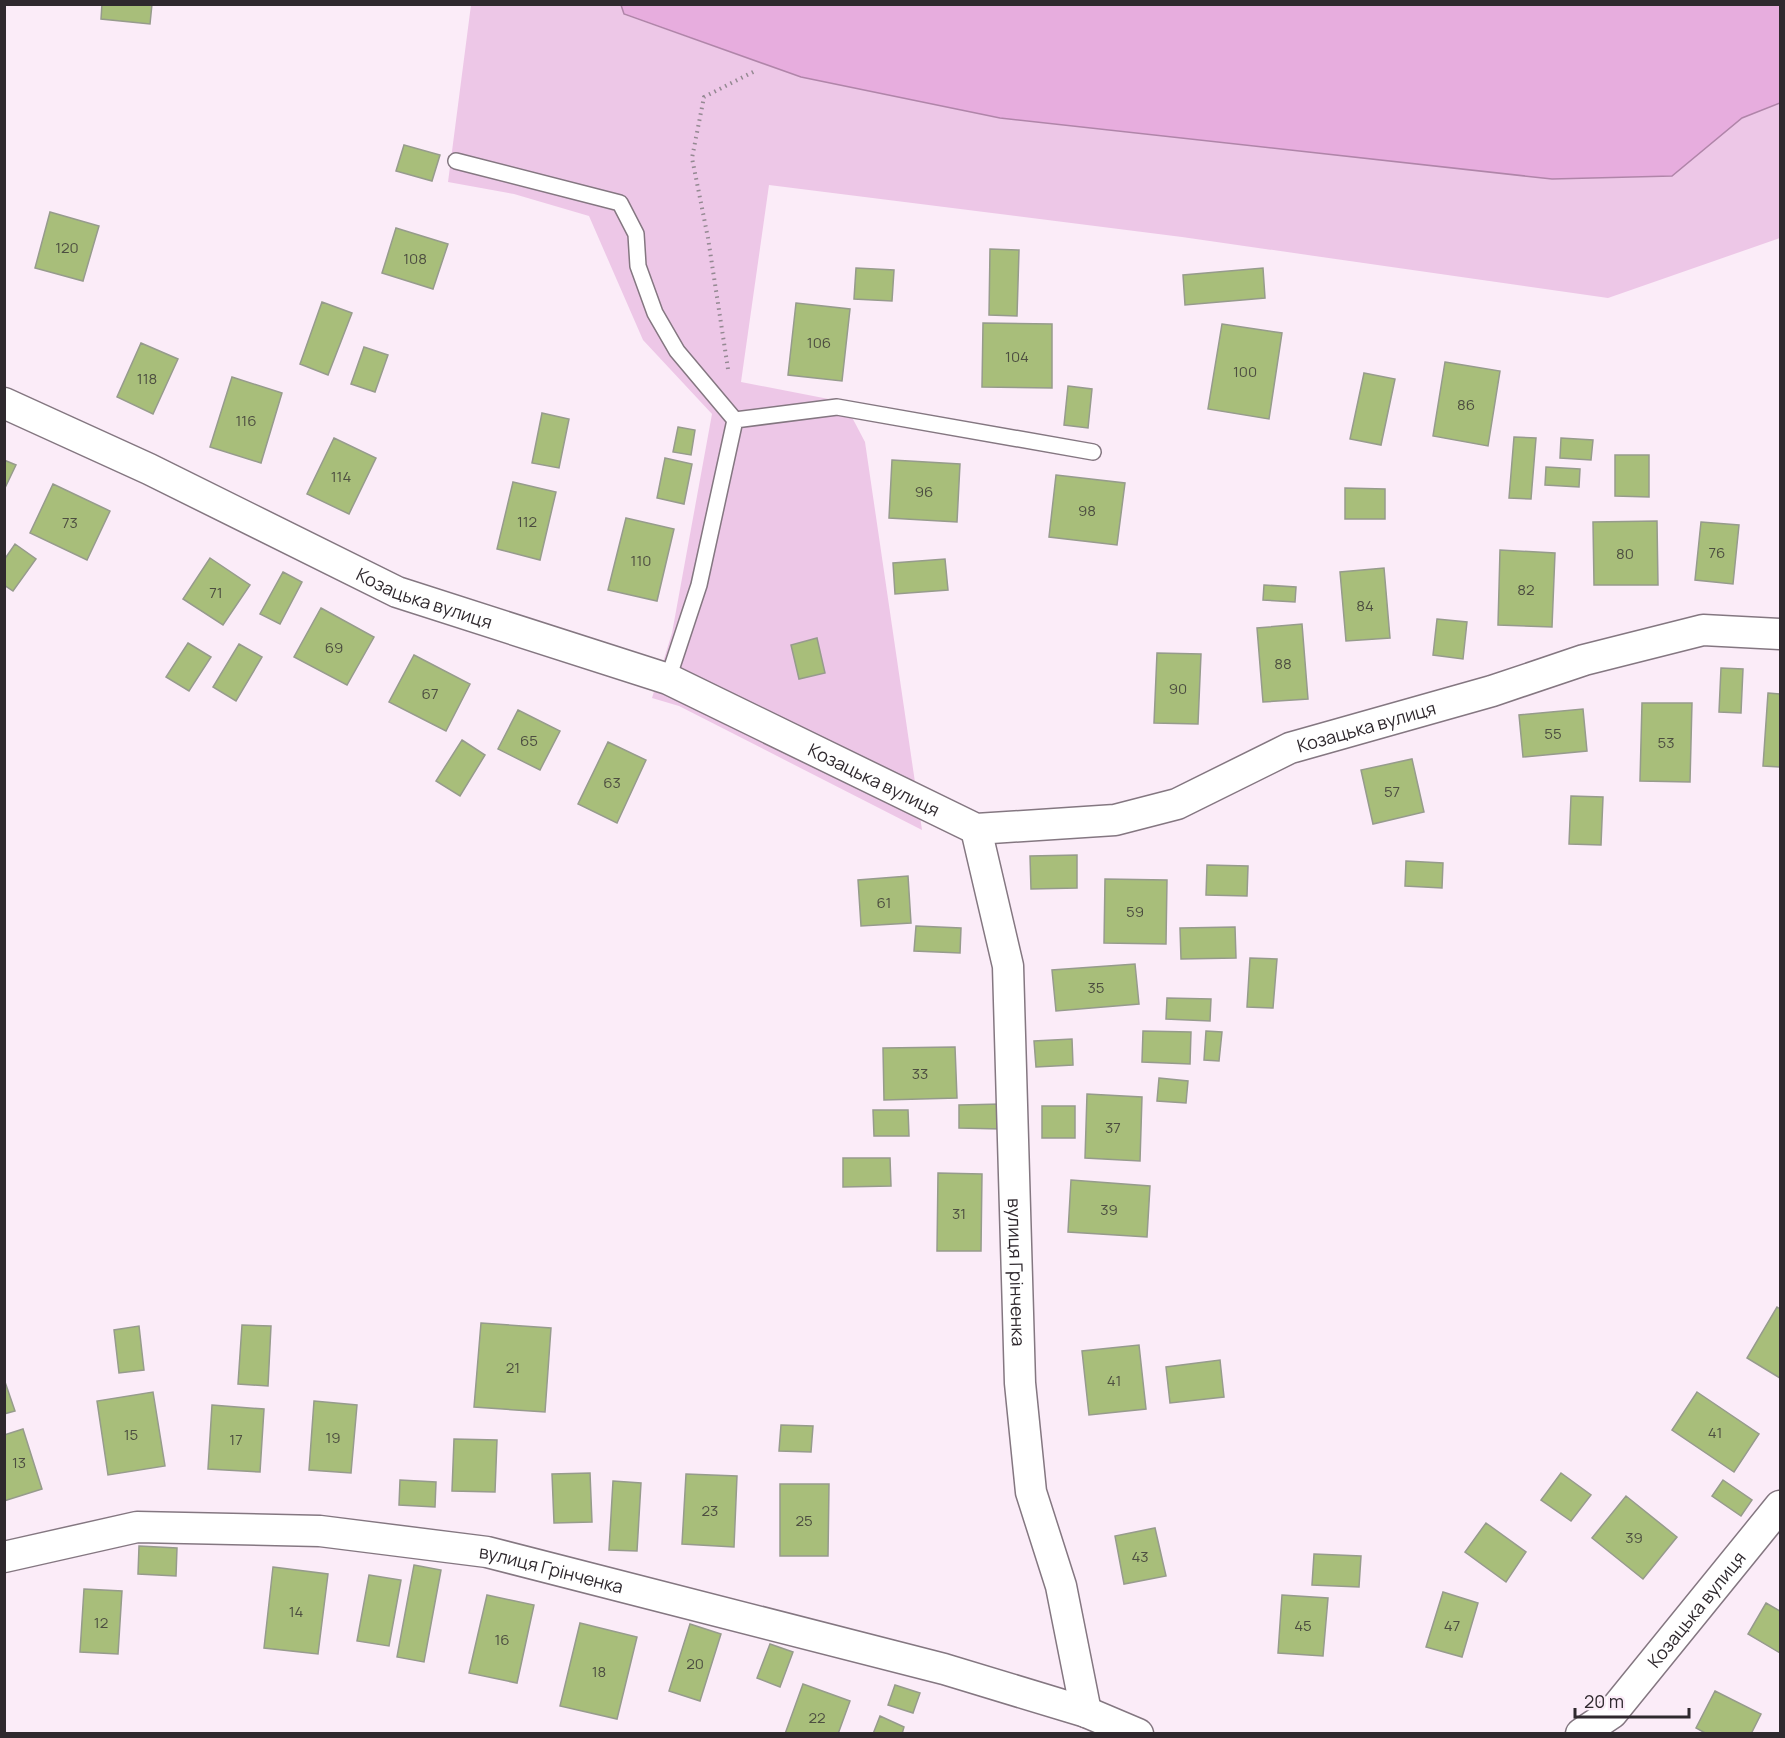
<svg xmlns="http://www.w3.org/2000/svg" width="1785" height="1738" viewBox="0 0 1785 1738" font-family="Manrope,sans-serif">
<rect width="100%" height="100%" fill="#fbecf8"/>
<!-- green -->
<path fill="#edc7e7" d="M 471,5 L 621,5 L 625,15 L 801,77 L 1000,118 L 1552,179 L 1672,176 L 1742,118 L 1780,103 L 1780,238 L 1608,298 L 1182,237 L 769,185 L 741,382 L 844,402 L 865,442 L 922,830 L 679,706 L 652,698 L 672,633 L 712,414 L 643,340 L 589,216 L 514,194 L 448,182 Z"/>
<!-- water -->
<path fill="#e7adde" stroke="#b085a9" stroke-width="1.5" d="M 621,5 L 1780,5 L 1780,103 L 1742,118 L 1672,176 L 1552,179 L 1000,118 L 801,77 L 624,14 Z"/>
<!-- building -->
<path fill="#a8be7a" stroke="#969b8c" stroke-width="1.5" d="M 102,4 L 152,4 L 150,24 L 101,19 Z
M 404,145 L 440,155 L 432,181 L 396,171 Z
M 50,212 L 99,226 L 83,281 L 35,268 Z
M 396,228 L 448,244 L 433,289 L 382,273 Z
M 990,249 L 1019,250 L 1017,316 L 989,315 Z
M 856,268 L 894,270 L 892,301 L 854,299 Z
M 1263,268 L 1265,298 L 1185,305 L 1183,275 Z
M 322,302 L 352,313 L 328,375 L 300,364 Z
M 796,303 L 850,309 L 842,381 L 788,375 Z
M 983,323 L 1052,324 L 1052,388 L 982,387 Z
M 1222,324 L 1282,333 L 1269,419 L 1208,409 Z
M 141,343 L 178,359 L 153,414 L 117,397 Z
M 364,347 L 388,355 L 375,392 L 351,384 Z
M 1445,362 L 1500,371 L 1488,446 L 1433,436 Z
M 1364,373 L 1395,379 L 1381,445 L 1350,439 Z
M 232,377 L 282,393 L 261,463 L 210,447 Z
M 1068,386 L 1092,389 L 1088,428 L 1064,425 Z
M 542,413 L 569,419 L 559,468 L 532,463 Z
M 678,427 L 695,430 L 691,455 L 673,452 Z
M 1514,437 L 1536,438 L 1531,499 L 1509,498 Z
M 334,438 L 376,458 L 349,514 L 307,494 Z
M 1561,438 L 1593,440 L 1591,460 L 1560,458 Z
M 1615,455 L 1649,455 L 1649,497 L 1615,496 Z
M 665,458 L 692,464 L 684,504 L 657,498 Z
M 4,460 L 16,465 L 4,490 Z
M 892,460 L 960,464 L 957,522 L 889,518 Z
M 1546,467 L 1580,469 L 1579,487 L 1545,485 Z
M 1056,475 L 1125,483 L 1117,545 L 1049,537 Z
M 513,482 L 556,492 L 540,560 L 497,549 Z
M 53,484 L 110,511 L 87,560 L 30,533 Z
M 1345,488 L 1385,489 L 1385,519 L 1345,519 Z
M 626,518 L 674,529 L 657,601 L 608,590 Z
M 1657,521 L 1658,585 L 1594,585 L 1593,522 Z
M 1701,522 L 1739,525 L 1733,584 L 1695,580 Z
M 15,544 L 36,559 L 13,591 L 4,585 L 4,560 Z
M 1500,550 L 1555,553 L 1552,627 L 1498,625 Z
M 210,558 L 250,585 L 223,625 L 183,599 Z
M 945,559 L 948,590 L 895,594 L 893,563 Z
M 1384,568 L 1390,638 L 1346,641 L 1340,572 Z
M 283,572 L 302,582 L 280,624 L 260,614 Z
M 1264,585 L 1296,587 L 1295,602 L 1263,600 Z
M 321,608 L 374,637 L 347,685 L 294,657 Z
M 1437,619 L 1467,622 L 1463,659 L 1433,655 Z
M 1302,624 L 1308,699 L 1263,702 L 1257,628 Z
M 817,638 L 825,673 L 799,679 L 791,645 Z
M 188,643 L 211,657 L 189,691 L 166,677 Z
M 239,644 L 262,657 L 236,701 L 213,687 Z
M 1157,653 L 1201,654 L 1198,724 L 1154,723 Z
M 414,655 L 470,684 L 446,731 L 389,702 Z
M 1721,668 L 1743,669 L 1741,713 L 1719,712 Z
M 1768,693 L 1780,694 L 1780,767 L 1763,766 Z
M 1642,703 L 1692,703 L 1690,782 L 1640,781 Z
M 1583,709 L 1587,751 L 1523,757 L 1519,715 Z
M 518,710 L 560,731 L 540,770 L 498,749 Z
M 462,740 L 485,755 L 460,796 L 436,781 Z
M 608,742 L 646,760 L 617,823 L 578,804 Z
M 1412,759 L 1424,812 L 1373,824 L 1361,770 Z
M 1571,796 L 1603,797 L 1601,845 L 1569,844 Z
M 1077,855 L 1077,888 L 1031,889 L 1030,856 Z
M 1406,861 L 1443,863 L 1442,888 L 1405,886 Z
M 1207,865 L 1248,866 L 1247,896 L 1206,895 Z
M 908,876 L 911,923 L 861,926 L 858,880 Z
M 1105,879 L 1167,880 L 1166,944 L 1104,943 Z
M 916,926 L 961,928 L 960,953 L 914,951 Z
M 1235,927 L 1236,958 L 1181,959 L 1180,928 Z
M 1250,958 L 1277,959 L 1273,1008 L 1247,1007 Z
M 1135,964 L 1139,1004 L 1056,1011 L 1052,970 Z
M 1167,998 L 1211,999 L 1210,1021 L 1166,1019 Z
M 1143,1031 L 1191,1032 L 1190,1064 L 1142,1062 Z
M 1206,1031 L 1222,1032 L 1219,1061 L 1204,1060 Z
M 1072,1039 L 1073,1065 L 1036,1067 L 1034,1041 Z
M 955,1047 L 957,1098 L 884,1100 L 883,1048 Z
M 1159,1078 L 1188,1081 L 1186,1103 L 1157,1101 Z
M 1087,1094 L 1142,1097 L 1140,1161 L 1085,1158 Z
M 1001,1104 L 1001,1129 L 959,1128 L 959,1105 Z
M 1042,1106 L 1075,1106 L 1075,1138 L 1042,1138 Z
M 873,1110 L 908,1110 L 909,1136 L 874,1136 Z
M 843,1158 L 890,1158 L 891,1186 L 843,1187 Z
M 938,1173 L 982,1174 L 981,1251 L 937,1251 Z
M 1071,1180 L 1150,1186 L 1147,1237 L 1068,1232 Z
M 1777,1307 L 1780,1309 L 1780,1378 L 1747,1358 Z
M 481,1323 L 551,1328 L 545,1412 L 474,1407 Z
M 242,1325 L 271,1326 L 268,1386 L 238,1384 Z
M 139,1326 L 144,1370 L 119,1373 L 114,1330 Z
M 1139,1345 L 1146,1409 L 1089,1415 L 1082,1351 Z
M 1220,1360 L 1224,1397 L 1170,1403 L 1166,1367 Z
M 4,1379 L 15,1411 L 4,1414 Z
M 153,1392 L 165,1466 L 108,1475 L 97,1401 Z
M 1697,1392 L 1759,1434 L 1734,1472 L 1672,1430 Z
M 314,1401 L 357,1405 L 351,1473 L 309,1470 Z
M 212,1405 L 264,1409 L 260,1472 L 208,1469 Z
M 781,1425 L 813,1426 L 811,1452 L 779,1451 Z
M 23,1429 L 42,1489 L 4,1501 L 4,1435 Z
M 454,1439 L 497,1440 L 495,1492 L 452,1491 Z
M 590,1473 L 592,1522 L 554,1523 L 552,1474 Z
M 1561,1473 L 1591,1495 L 1571,1521 L 1541,1500 Z
M 686,1474 L 737,1476 L 734,1547 L 682,1544 Z
M 400,1480 L 436,1482 L 435,1507 L 399,1505 Z
M 1723,1480 L 1752,1500 L 1741,1516 L 1712,1496 Z
M 613,1481 L 641,1483 L 637,1551 L 609,1550 Z
M 780,1484 L 829,1484 L 828,1556 L 780,1556 Z
M 1626,1496 L 1677,1537 L 1643,1579 L 1592,1538 Z
M 1486,1523 L 1526,1552 L 1506,1582 L 1465,1552 Z
M 1155,1528 L 1166,1576 L 1124,1584 L 1115,1536 Z
M 139,1546 L 177,1548 L 176,1576 L 138,1574 Z
M 1314,1554 L 1361,1556 L 1359,1587 L 1312,1585 Z
M 414,1565 L 441,1570 L 424,1662 L 397,1657 Z
M 273,1567 L 328,1574 L 318,1654 L 264,1648 Z
M 369,1575 L 401,1580 L 389,1646 L 357,1641 Z
M 84,1589 L 122,1591 L 118,1654 L 80,1652 Z
M 1443,1592 L 1478,1603 L 1462,1657 L 1426,1647 Z
M 487,1595 L 534,1605 L 517,1683 L 469,1673 Z
M 1282,1595 L 1328,1598 L 1323,1656 L 1278,1653 Z
M 1766,1603 L 1780,1611 L 1780,1653 L 1748,1634 Z
M 580,1623 L 637,1637 L 617,1719 L 560,1706 Z
M 690,1624 L 721,1634 L 700,1701 L 669,1691 Z
M 770,1644 L 793,1652 L 780,1687 L 757,1678 Z
M 803,1684 L 850,1701 L 838,1734 L 785,1734 Z
M 895,1685 L 920,1693 L 913,1713 L 888,1705 Z
M 1715,1691 L 1761,1714 L 1751,1734 L 1707,1734 L 1696,1728 Z
M 880,1716 L 904,1727 L 902,1734 L 873,1734 Z"/>
<g fill="none" stroke-linecap="round" stroke-linejoin="round">
<!-- service casing -->
<g stroke="#847781" stroke-width="18">
<path id="service" d="M 456,161 L 620,203 L 636,234 L 638,266 L 655,313 L 677,351 L 735,420 L 699,585 L 668,679
M 735,420 L 837,407 L 1093,452"/>
</g>
<!-- minor casing -->
<g stroke="#847781" stroke-width="33">
<g id="minor">
<path id="s1" d="M 4,403 L 149,469 L 397,592 L 668,679 L 976,829 L 1115,820 L 1177,804 L 1290,748 L 1492,691 L 1584,660 L 1703,630 L 1780,634"/>
<path id="s2" d="M 976,829 L 1008,966 L 1020,1383 L 1031,1492 L 1061,1586 L 1086,1712"/>
<path id="s3" d="M 4,1557 L 137,1527 L 320,1531 L 487,1552 L 944,1669 L 1086,1712 L 1138,1734"/>
<path id="s4" d="M 1581,1734 L 1612,1713 L 1780,1506"/>
</g>
</g>
<!-- path -->
<path stroke="#948992" stroke-width="4" stroke-dasharray="1.5 4.5" stroke-linecap="butt" d="M 728,369 L 708,238 L 692,158 L 704,97 L 757,70"/>
<!-- service -->
<use href="#service" stroke="#fff" stroke-width="15"/>
<!-- minor -->
<use href="#minor" stroke="#fff" stroke-width="30"/>
</g>
<g text-anchor="middle" dominant-baseline="central" stroke-width="6" stroke-linejoin="round" paint-order="stroke">
<!-- number labels -->
<g font-size="15" fill="#4d4e41">
<text x="67" y="247">120</text>
<text x="415" y="258">108</text>
<text x="819" y="342">106</text>
<text x="1017" y="356">104</text>
<text x="1245" y="371">100</text>
<text x="147" y="378">118</text>
<text x="1466" y="404">86</text>
<text x="246" y="420">116</text>
<text x="341" y="476">114</text>
<text x="924" y="491">96</text>
<text x="1087" y="510">98</text>
<text x="527" y="521">112</text>
<text x="70" y="522">73</text>
<text x="1717" y="552">76</text>
<text x="1625" y="553">80</text>
<text x="641" y="560">110</text>
<text x="1526" y="589">82</text>
<text x="216" y="592">71</text>
<text x="1365" y="605">84</text>
<text x="334" y="647">69</text>
<text x="1283" y="663">88</text>
<text x="1178" y="688">90</text>
<text x="430" y="693">67</text>
<text x="1553" y="733">55</text>
<text x="529" y="740">65</text>
<text x="1666" y="742">53</text>
<text x="612" y="782">63</text>
<text x="1392" y="791">57</text>
<text x="884" y="902">61</text>
<text x="1135" y="911">59</text>
<text x="1096" y="987">35</text>
<text x="920" y="1073">33</text>
<text x="1113" y="1127">37</text>
<text x="1109" y="1209">39</text>
<text x="959" y="1213">31</text>
<text x="513" y="1367">21</text>
<text x="1114" y="1380">41</text>
<text x="1715" y="1432">41</text>
<text x="131" y="1434">15</text>
<text x="333" y="1437">19</text>
<text x="236" y="1439">17</text>
<text x="19" y="1462">13</text>
<text x="710" y="1510">23</text>
<text x="804" y="1520">25</text>
<text x="1634" y="1537">39</text>
<text x="1140" y="1556">43</text>
<text x="296" y="1611">14</text>
<text x="101" y="1622">12</text>
<text x="1303" y="1625">45</text>
<text x="1452" y="1625">47</text>
<text x="502" y="1639">16</text>
<text x="695" y="1663">20</text>
<text x="599" y="1671">18</text>
<text x="817" y="1717">22</text>
</g>
<!-- street labels -->
<g font-size="18" fill="#2f292e" stroke="#fbecf8">
<text stroke="none"><textPath href="#s1" startOffset="464">Козацька вулиця</textPath></text>
<text stroke="none"><textPath href="#s1" startOffset="1472">Козацька вулиця</textPath></text>
<text stroke="none"><textPath href="#s1" startOffset="950">Козацька вулиця</textPath></text>
<text stroke="none"><textPath href="#s2" startOffset="447">вулиця Грінченка</textPath></text>
<text stroke="none"><textPath href="#s3" startOffset="554">вулиця Грінченка</textPath></text>
<text stroke="none"><textPath href="#s4" startOffset="171">Козацька вулиця</textPath></text>
</g>
</g>
<!-- border -->
<rect width="1785" height="1738" fill="none" stroke="#2f292e" stroke-width="12"/>
<!-- scale -->
<path d="M1575 1708v9h114v-9" fill="none" stroke="#2f292e" stroke-width="3"/>
<text x="1584" y="1708" font-size="18" fill="#2f292e" stroke="#fbecf8" stroke-width="4.5" paint-order="stroke">20 m</text>
</svg>
